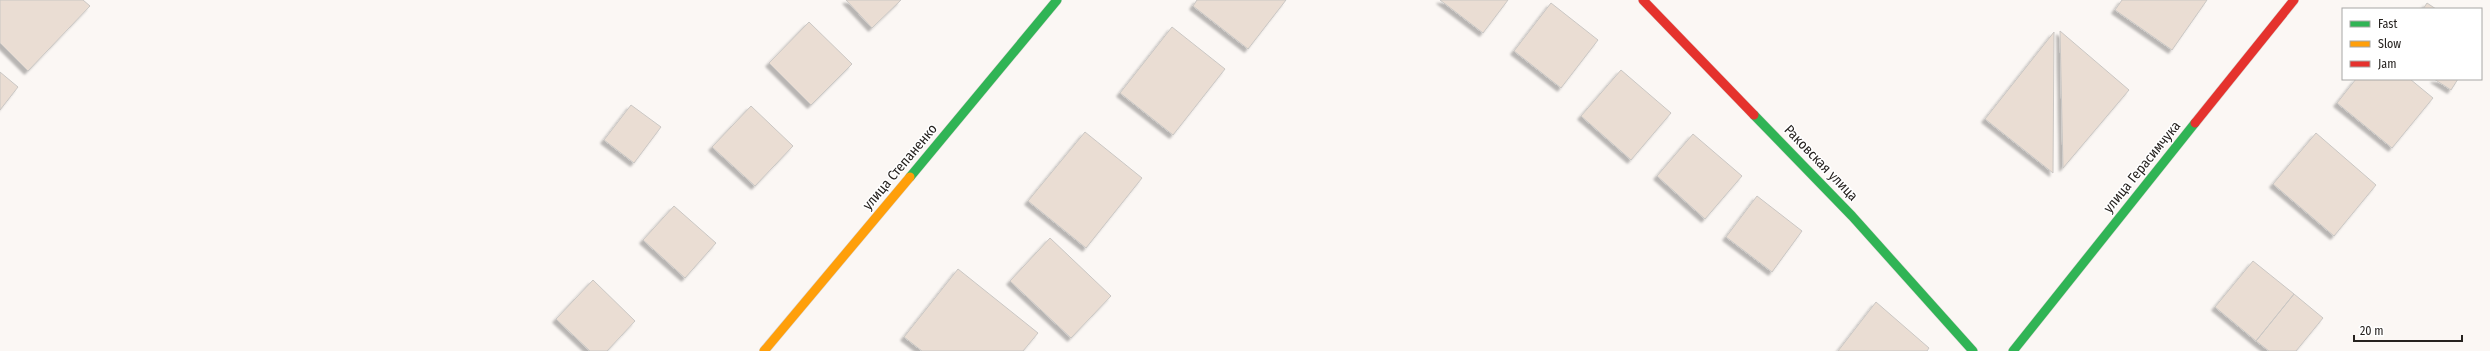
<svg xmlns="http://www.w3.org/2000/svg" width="2490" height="351" viewBox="0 0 2490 351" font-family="'Fira Sans Condensed',sans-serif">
<defs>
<filter id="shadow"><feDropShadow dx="-3.5" dy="3.5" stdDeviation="1" flood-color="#0004"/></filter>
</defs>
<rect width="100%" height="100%" fill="#fbf7f4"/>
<!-- building -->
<path fill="#eaddd3" stroke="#cac7c4" filter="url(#shadow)" d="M 0,0 L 83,0 L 90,6 L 28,71 L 0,43 Z
M 846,0 L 901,0 L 872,28 Z
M 1197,0 L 1286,0 L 1248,49 L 1193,6 Z
M 1440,0 L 1508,0 L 1483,33 Z
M 2122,0 L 2207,0 L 2172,50 L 2115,10 Z
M 1551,3 L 1598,40 L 1561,88 L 1514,51 Z
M 2427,3 L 2436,9 L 2423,9 Z
M 809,22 L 852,64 L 811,105 L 769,63 Z
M 1172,27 L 1225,69 L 1173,135 L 1120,93 Z
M 2060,31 L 2129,90 L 2063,168 Z
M 2054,32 L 2053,173 L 1985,119 Z
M 1621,70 L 1671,113 L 1631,160 L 1581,116 Z
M 0,72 L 18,87 L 0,110 Z
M 2356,79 L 2410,79 L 2433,98 L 2392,148 L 2337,103 Z
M 2434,79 L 2458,79 L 2451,90 Z
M 631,105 L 661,127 L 634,163 L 604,140 Z
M 751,106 L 793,146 L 755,186 L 712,147 Z
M 1085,132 L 1142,178 L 1086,248 L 1028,201 Z
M 2316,133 L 2376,185 L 2334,236 L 2273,184 Z
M 1693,134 L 1742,176 L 1705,219 L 1657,176 Z
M 1757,196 L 1802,231 L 1772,272 L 1726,237 Z
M 674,206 L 716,243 L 685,278 L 643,240 Z
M 1050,238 L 1111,296 L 1071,338 L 1010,281 Z
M 2253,261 L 2294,294 L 2256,341 L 2215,307 Z
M 958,269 L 1038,333 L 1023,351 L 922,351 L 904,337 Z
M 593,280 L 635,321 L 607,351 L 590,351 L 556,319 Z
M 2294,294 L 2323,318 L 2296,351 L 2269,351 L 2256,341 Z
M 1876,302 L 1929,348 L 1927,351 L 1838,351 Z"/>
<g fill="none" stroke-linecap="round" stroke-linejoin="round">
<!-- fast casing -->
<g stroke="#d8d4d1" stroke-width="10">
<path id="fast" d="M 1754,115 L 1852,216 L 1973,351
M 910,177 L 1057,0
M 2013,351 L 2195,123"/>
</g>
<!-- slow casing -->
<g stroke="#d8d4d1" stroke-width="10">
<path id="slow" d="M 764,351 L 910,177"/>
</g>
<!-- jam casing -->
<g stroke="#d8d4d1" stroke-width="10">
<path id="jam" d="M 1643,0 L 1754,115
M 2195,123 L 2294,0"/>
</g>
<!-- fast -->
<use href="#fast" stroke="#30b455" stroke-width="9"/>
<!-- slow -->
<use href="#slow" stroke="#ff9f0a" stroke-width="9"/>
<!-- jam -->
<use href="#jam" stroke="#e5322d" stroke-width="9"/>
</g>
<g text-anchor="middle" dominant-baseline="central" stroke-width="3" stroke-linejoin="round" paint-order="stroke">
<!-- street labels -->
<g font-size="14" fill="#26221f" stroke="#fff">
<text transform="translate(1821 163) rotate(46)">Раковская улица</text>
<text transform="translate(900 167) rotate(-50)">улица Степаненко</text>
<text transform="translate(2142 167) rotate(-51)">улица Герасимчука</text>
</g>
</g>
<!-- legend -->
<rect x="2342" y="8" width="140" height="72" fill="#ffffff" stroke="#a8a7a5"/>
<rect x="2350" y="21" width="20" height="6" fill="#30b455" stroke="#a8a7a5"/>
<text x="2378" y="28" font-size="12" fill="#26221f">Fast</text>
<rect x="2350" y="41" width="20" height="6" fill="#ff9f0a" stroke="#a8a7a5"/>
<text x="2378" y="48" font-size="12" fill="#26221f">Slow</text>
<rect x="2350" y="61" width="20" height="6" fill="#e5322d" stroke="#a8a7a5"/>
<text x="2378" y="68" font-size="12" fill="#26221f">Jam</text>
<!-- scale -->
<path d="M2354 335v6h108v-6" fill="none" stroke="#26221f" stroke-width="2"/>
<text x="2360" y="335" font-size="12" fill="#26221f" stroke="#ffffff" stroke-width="3" paint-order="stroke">20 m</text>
</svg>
